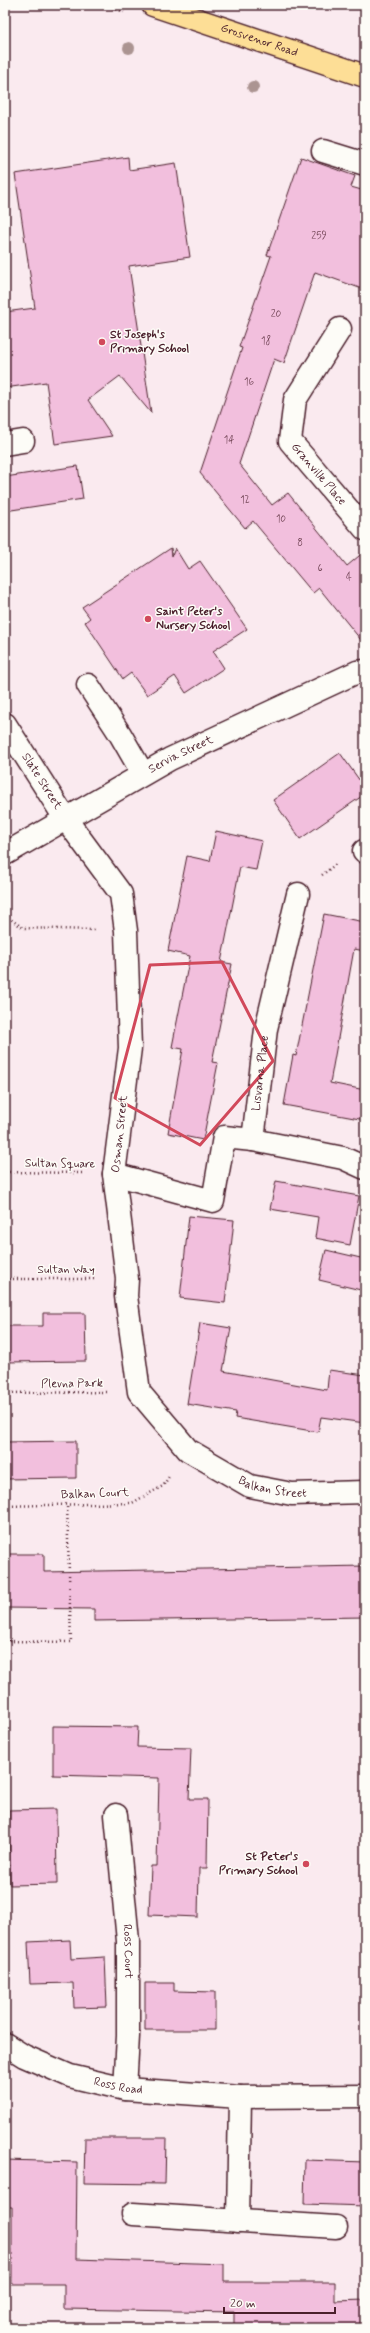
<svg xmlns="http://www.w3.org/2000/svg" width="370" height="2333" viewBox="0 0 370 2333" font-family="Mynerve,sans-serif">
<rect width="100%" height="100%" fill="#faeaef"/>
<filter id="ink" filterUnits="userSpaceOnUse"><feTurbulence type="fractalNoise" baseFrequency=".025" numOctaves="2"/><feDisplacementMap in="SourceGraphic" scale="8" xChannelSelector="R" yChannelSelector="G"/><feConvolveMatrix kernelMatrix="1 2 1 2 8 2 1 2 1" color-interpolation-filters="sRGB"/></filter>
<g filter="url(#ink)">
<!-- building -->
<path fill="#f2bfdd" stroke="#4a1f2b" d="M 128,157 L 129,170 L 176,163 L 190,257 L 129,266 L 151,413 L 120,376 L 88,400 L 112,436 L 55,444 L 46,382 L 5,388 L 5,312 L 35,308 L 15,174 Z
M 301,157 L 355,176 L 351,187 L 365,191 L 365,290 L 315,272 L 284,363 L 274,359 L 239,464 L 272,505 L 288,493 L 347,566 L 365,551 L 365,645 L 319,588 L 313,593 L 253,521 L 245,528 L 200,473 L 242,348 L 239,347 L 271,256 L 267,255 Z
M 78,466 L 83,499 L 5,511 L 5,477 Z
M 171,548 L 172,556 L 175,548 L 188,569 L 200,561 L 247,629 L 213,651 L 224,668 L 186,693 L 175,676 L 147,695 L 131,673 L 123,679 L 85,622 L 90,618 L 82,607 Z
M 340,753 L 365,788 L 365,794 L 300,839 L 273,800 Z
M 216,831 L 262,841 L 256,870 L 240,867 L 225,943 L 221,962 L 232,964 L 212,1062 L 218,1063 L 203,1140 L 168,1133 L 183,1049 L 172,1047 L 190,956 L 168,951 L 187,856 L 210,861 Z
M 324,914 L 365,922 L 365,951 L 354,949 L 330,1083 L 365,1090 L 365,1120 L 284,1105 L 293,1055 L 296,1056 Z
M 276,1181 L 359,1196 L 350,1245 L 315,1238 L 318,1217 L 270,1209 Z
M 189,1216 L 234,1220 L 225,1303 L 180,1298 Z
M 326,1250 L 365,1259 L 365,1291 L 319,1280 Z
M 43,1313 L 85,1313 L 86,1361 L 5,1362 L 5,1326 L 43,1326 Z
M 200,1323 L 231,1328 L 223,1371 L 327,1390 L 329,1370 L 365,1375 L 365,1423 L 321,1417 L 318,1432 L 235,1418 L 236,1412 L 187,1404 Z
M 76,1441 L 76,1478 L 5,1479 L 5,1442 Z
M 5,1554 L 44,1554 L 44,1572 L 365,1566 L 365,1617 L 94,1621 L 94,1609 L 5,1608 Z
M 53,1726 L 138,1727 L 137,1747 L 191,1748 L 189,1799 L 208,1799 L 207,1868 L 199,1868 L 198,1917 L 149,1915 L 151,1866 L 157,1866 L 159,1778 L 53,1775 Z
M 56,1809 L 57,1884 L 10,1885 L 9,1810 Z
M 70,1940 L 71,1959 L 105,1957 L 107,2007 L 74,2008 L 73,1983 L 30,1984 L 28,1942 Z
M 145,1983 L 174,1983 L 174,1991 L 215,1992 L 215,2030 L 145,2030 Z
M 85,2138 L 166,2138 L 165,2184 L 84,2183 Z
M 5,2160 L 77,2162 L 76,2259 L 224,2264 L 224,2282 L 335,2282 L 335,2301 L 365,2300 L 365,2328 L 234,2328 L 234,2312 L 64,2309 L 64,2284 L 12,2284 L 12,2207 L 5,2207 Z
M 305,2160 L 365,2162 L 365,2206 L 304,2204 Z"/>
<g fill="none" stroke-linecap="round" stroke-linejoin="round">
<!-- minor casing -->
<g stroke="#4a1f2b" stroke-width="25">
<g id="minor">
<path d="M 323,151 L 365,164"/>
<path id="s1" d="M 340,329 L 295,400 L 290,441 L 365,529"/>
<path d="M 5,444 L 23,441"/>
<path d="M 88,685 L 120,734 L 143,774"/>
<path id="s2" d="M 5,724 L 65,818 L 121,894 L 126,931 L 130,1048 L 114,1174 L 127,1279 L 126,1296 L 139,1392 L 188,1450 L 250,1486 L 292,1494 L 365,1492"/>
<path d="M 364,851 L 365,852"/>
<path id="s3" d="M 5,854 L 170,759 L 357,672 L 365,671"/>
<path d="M 253,1140 L 343,1158 L 365,1168"/>
<path id="s4" d="M 114,1174 L 213,1201 L 224,1137 L 253,1140 L 266,1029 L 298,894"/>
<path id="s5" d="M 116,1815 L 128,1941 L 128,2036 L 125,2089"/>
<path id="s6" d="M 5,2044 L 24,2056 L 70,2076 L 125,2089 L 240,2097 L 365,2096"/>
<path d="M 133,2214 L 336,2227"/>
<path d="M 238,2221 L 240,2097"/>
</g>
</g>
<!-- major casing -->
<g stroke="#4a1f2b" stroke-width="25">
<g id="major">
<path id="s7" d="M 153,5 L 365,76"/>
</g>
</g>
<!-- path -->
<path stroke="#4a1f2b" stroke-width="2.5" stroke-dasharray="1 3" stroke-linecap="butt" d="M 105,5 L 124,12
M 322,875 L 337,863
M 5,915 L 23,928 L 94,930
M 5,1172 L 82,1173
M 5,1279 L 96,1279
M 5,1393 L 108,1392
M 5,1506 L 132,1503 L 163,1486 L 170,1475
M 5,1641 L 71,1642 L 67,1504"/>
<!-- minor -->
<use href="#minor" stroke="#fdfcf7" stroke-width="22"/>
<!-- major -->
<use href="#major" stroke="#fdde96" stroke-width="22"/>
</g>
<!-- trees -->
<g fill="#ab9491">
<circle cx="129" cy="48" r="6"/>
<circle cx="253" cy="87" r="6"/>
</g>
</g>
<!-- marked area -->
<path fill="none" stroke="#d1495b" stroke-width="3" stroke-linejoin="round" d="M 222,962 L 273,1061 L 200,1145 L 115,1098 L 150,965 Z"/>
<!-- markers -->
<g fill="#d1495b" stroke="#fdfcf7" stroke-width="1.5">
<circle cx="102" cy="342" r="4"/>
<circle cx="148" cy="619" r="4"/>
<circle cx="306" cy="1864" r="4"/>
</g>
<g text-anchor="middle" dominant-baseline="central" stroke-width="3" stroke-linejoin="round" paint-order="stroke">
<!-- number labels -->
<g font-size="10" fill="#744758">
<text x="319" y="236">259</text>
<text x="276" y="314">20</text>
<text x="266" y="341">18</text>
<text x="249" y="382">16</text>
<text x="229" y="440">14</text>
<text x="245" y="500">12</text>
<text x="281" y="519">10</text>
<text x="300" y="543">8</text>
<text x="320" y="568">6</text>
<text x="349" y="577">4</text>
</g>
<!-- street labels -->
<g font-size="12" fill="#4a1f2b" stroke="#fdfcf7">
<text stroke="none"><textPath href="#s7" startOffset="112">Grosvenor Road</textPath></text>
<text stroke="none"><textPath href="#s1" startOffset="169">Granville Place</textPath></text>
<text stroke="none"><textPath href="#s3" startOffset="202">Servia Street</textPath></text>
<text stroke="none"><textPath href="#s2" startOffset="68">Slate Street</textPath></text>
<text stroke="none"><textPath href="#s4" startOffset="264">Lisvarna Place</textPath></text>
<text transform="translate(120 1134) rotate(-84)">Osman Street</text>
<text transform="translate(60 1164) rotate(1)">Sultan Square</text>
<text x="66" y="1270">Sultan Way</text>
<text transform="translate(72 1384) rotate(-1)">Plevna Park</text>
<text stroke="none"><textPath href="#s2" startOffset="877">Balkan Street</textPath></text>
<text transform="translate(95 1494) rotate(-2)">Balkan Court</text>
<text stroke="none"><textPath href="#s5" startOffset="137">Ross Court</textPath></text>
<text stroke="none"><textPath href="#s6" startOffset="122">Ross Road</textPath></text>
</g>
<!-- poi labels -->
<g font-size="12" font-weight="bold" fill="#4a1f2b" stroke="#fdfcf7" text-anchor="start">
<text x="110" y="335">St Joseph's<tspan x="110" dy="14">Primary School</tspan></text>
<text x="156" y="612">Saint Peter's<tspan x="156" dy="14">Nursery School</tspan></text>
<text x="298" y="1857" text-anchor="end">St Peter's<tspan x="298" dy="14">Primary School</tspan></text>
</g>
</g>
<!-- margin -->
<rect width="370" height="2333" fill="none" stroke="#fdfcf7" stroke-width="20"/>
<rect x="10" y="10" width="350" height="2313" fill="none" stroke="#4a1f2b" stroke-width="1.5" filter="url(#ink)"/>
<!-- scale -->
<path d="M224 2307v6h111v-6" fill="none" stroke="#4a1f2b" stroke-width="2"/>
<text x="230" y="2307" font-size="12" fill="#4a1f2b" stroke="#fdfcf7" stroke-width="3" paint-order="stroke">20 m</text>
</svg>
